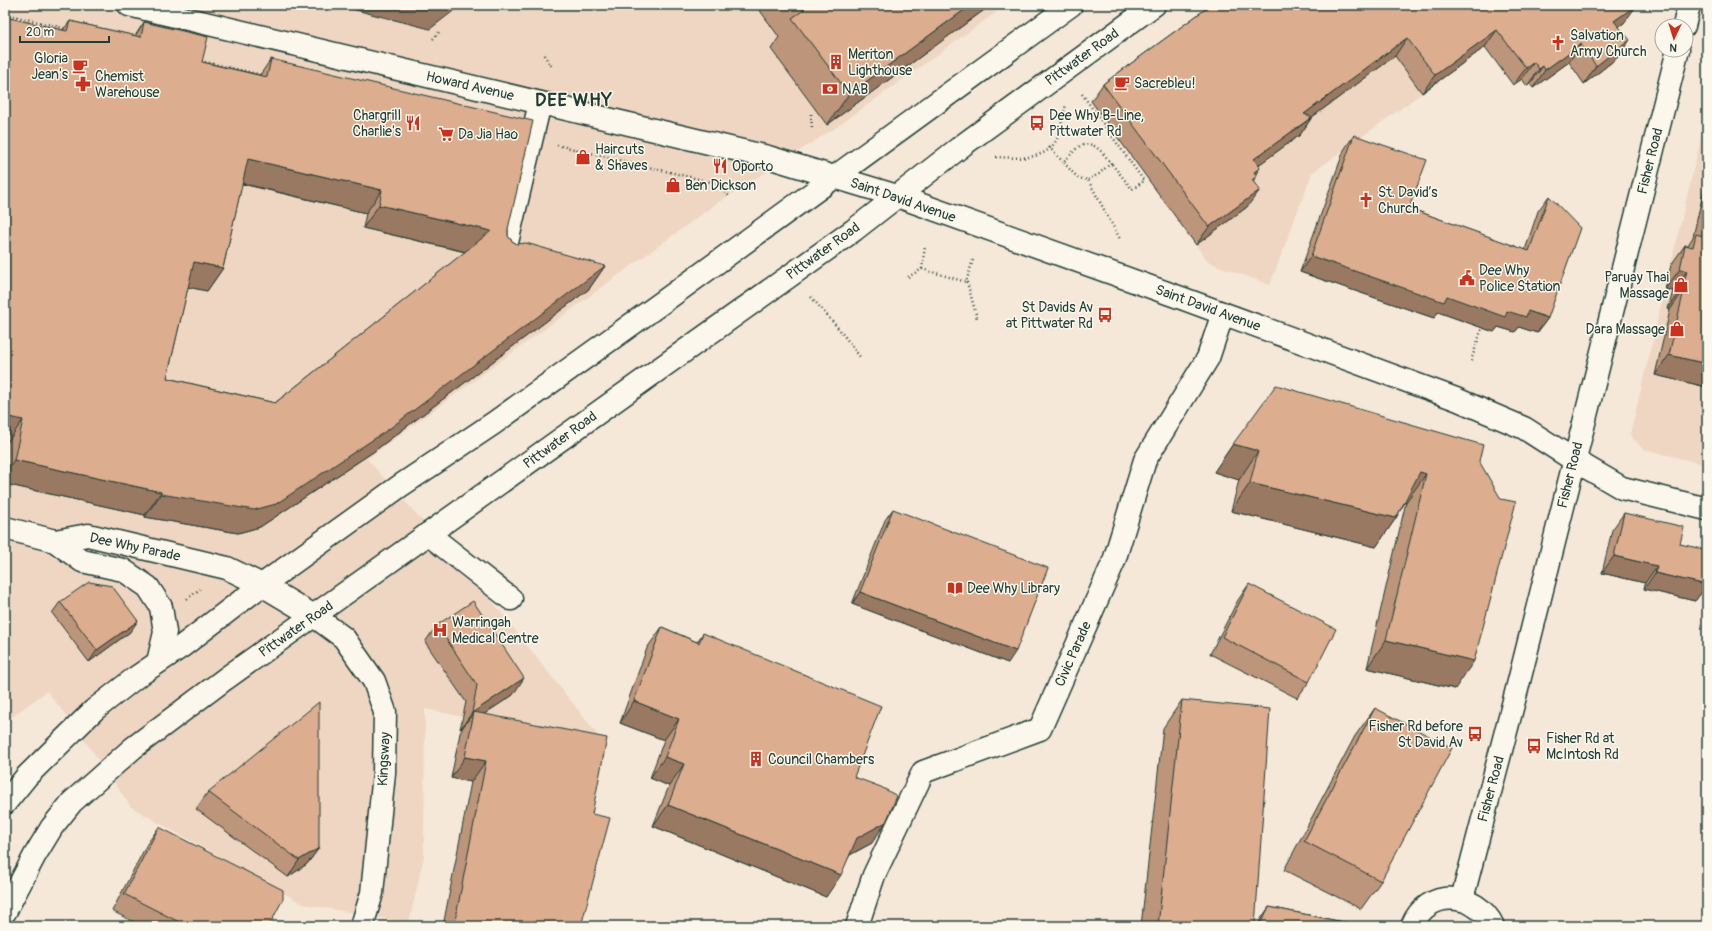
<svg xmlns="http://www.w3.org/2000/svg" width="1712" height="931" viewBox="0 0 1712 931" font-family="Pangolin,sans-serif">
<rect width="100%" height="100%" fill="#f5e8d9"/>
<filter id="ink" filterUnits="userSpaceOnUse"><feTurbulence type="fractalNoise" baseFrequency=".025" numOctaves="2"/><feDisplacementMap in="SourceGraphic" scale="8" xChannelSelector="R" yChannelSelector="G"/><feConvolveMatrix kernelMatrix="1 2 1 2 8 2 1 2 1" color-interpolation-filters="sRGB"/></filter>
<g filter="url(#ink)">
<!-- built -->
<path fill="#eed6c2" d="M 5,5 L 1006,5 L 837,127 L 717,203 L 367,459 L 474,578 L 607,747 L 425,709 L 424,856 L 409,923 L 303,904 L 131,807 L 88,745 L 47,691 L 5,722 Z
M 1530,5 L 1535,11 L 1312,173 L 1270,285 L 1208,262 L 1091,101 Z
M 1707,113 L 1707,465 L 1643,449 L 1630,435 Z"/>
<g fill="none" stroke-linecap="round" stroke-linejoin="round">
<!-- minor casing -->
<g stroke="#1f3d34" stroke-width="25">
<path id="minor" d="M 129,5 L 768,157 L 897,196 L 1184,299 L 1456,399 L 1524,428 L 1574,460 L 1622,488 L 1707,509
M 504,255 L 540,103
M 428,534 L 511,599
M 314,616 L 344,638 L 374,681 L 385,712 L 384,773 L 372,893 L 362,926
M 857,926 L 874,875 L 923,772 L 1040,729 L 1114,561 L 1145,460 L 1208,358 L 1223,313"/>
</g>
<!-- major casing -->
<g stroke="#1f3d34" stroke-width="25">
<path id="major" d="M 1684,26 L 1689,5
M 5,528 L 55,541 L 88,535 L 227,568 L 262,585 L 314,616
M 55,541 L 82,561 L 123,570 L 148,587 L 161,607 L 165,632 L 158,662
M 1462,899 L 1516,693 L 1678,50
M 1412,926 C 1427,888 1476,891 1493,926"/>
</g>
<!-- highway casing -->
<g stroke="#1f3d34" stroke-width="25">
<path id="highway" d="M 5,803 L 27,776 L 94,710 L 135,678 L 181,647 L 262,585 L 400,486 L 494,423 L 660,304 L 1071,5
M 5,912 L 35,855 L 52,827 L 72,802 L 133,748 L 225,679 L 854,230 L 963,145 L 1154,5"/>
</g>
<!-- path -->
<path stroke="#1f3d34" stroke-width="2.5" stroke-dasharray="1 3" stroke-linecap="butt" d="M 5,14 L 68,29
M 433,39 L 440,31
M 544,55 L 552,67
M 201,61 L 262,75
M 1082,94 L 1144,181 L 1132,189 L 1111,163
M 811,114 L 812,128
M 557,145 L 715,183 L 730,197
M 1049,147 L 1063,162
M 996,157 C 1019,158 1051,162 1059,133 C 1062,124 1063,114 1066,105
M 1088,180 L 1099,174 L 1111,163 C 1102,152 1091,136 1076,149 C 1071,154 1068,158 1063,162 L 1078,178 L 1088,180 L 1120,239
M 922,269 L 925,246
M 908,277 L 922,269 L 966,282 L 973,260
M 967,282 L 977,318
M 811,297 L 839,329 L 860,357
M 1471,361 L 1482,328
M 187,599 L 200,589"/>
<!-- minor -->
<use href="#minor" stroke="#fbf7ec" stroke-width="22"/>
<!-- major -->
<use href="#major" stroke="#fbf7ec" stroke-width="22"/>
<!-- highway -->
<use href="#highway" stroke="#fbf7ec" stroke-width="22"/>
</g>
<!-- wall -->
<path fill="#bd957a" stroke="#1f3d34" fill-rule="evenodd" d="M 756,5 L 991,5 L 827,125 L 771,49 L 779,37 Z
M 1211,5 L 1624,23 L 1619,26 L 1617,58 L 1584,84 L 1569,62 L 1533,88 L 1530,84 L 1527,86 L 1522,79 L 1513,85 L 1485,47 L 1422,93 L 1395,56 L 1312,117 L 1300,135 L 1258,165 L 1247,207 L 1196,245 L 1091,101 L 1103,84 Z
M 5,17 L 63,30 L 70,21 L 135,36 L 144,22 L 202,62 L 260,75 L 271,59 L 508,229 L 508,236 L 512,241 L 517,244 L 605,266 L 589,289 L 373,452 L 260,527 L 238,533 L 145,517 L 145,515 L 5,484 L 5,453 L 7,443 L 5,443 ZM 242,184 L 366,213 L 363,228 L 465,252 L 275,403 L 167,378 L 188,287 L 207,291 L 223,268 Z
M 1354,135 L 1409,208 L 1525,250 L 1538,211 L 1549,196 L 1548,318 L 1537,333 L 1519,327 L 1515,332 L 1498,327 L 1494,332 L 1438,312 L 1434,318 L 1300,272 L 1344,150 Z
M 1707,176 L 1707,387 L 1655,375 L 1670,310 L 1668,309 L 1673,291 L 1665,289 L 1671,265 L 1685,245 L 1688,245 L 1693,237 Z
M 1233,444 L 1479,461 L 1455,689 L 1367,668 L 1406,502 L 1405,502 L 1396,518 L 1376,547 L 1231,511 L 1239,480 L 1214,472 Z
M 893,509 L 1008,663 L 852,604 L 885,520 Z
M 1624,513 L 1680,544 L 1707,585 L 1695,601 L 1644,589 L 1645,583 L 1602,573 L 1612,530 Z
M 1249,584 L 1309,682 L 1297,698 L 1210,654 L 1238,600 Z
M 60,602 L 130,632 L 89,662 L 52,613 Z
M 437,625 L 513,695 L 484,714 L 592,814 L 581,926 L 443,926 L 471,782 L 451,778 L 460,733 L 463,727 L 460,729 L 466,702 L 425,642 Z
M 662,627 L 697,642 L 703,633 L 854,777 L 872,843 L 850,855 L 826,897 L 653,826 L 669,786 L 650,778 L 664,740 L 620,723 L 647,648 Z
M 1182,700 L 1255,926 L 1141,926 L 1163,728 Z
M 1375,708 L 1381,881 L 1361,909 L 1284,870 L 1355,736 Z
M 208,792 L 319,848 L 307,864 L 288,877 L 196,809 Z
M 159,827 L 269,926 L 142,926 L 112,911 L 147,844 Z
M 1269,907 L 1363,926 L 1256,926 Z"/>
<!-- shaded-wall -->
<path fill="#9a7963" stroke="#1f3d34" d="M 336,5 L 461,5 L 430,29 Z
M 971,5 L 991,5 L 827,125 L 849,94 Z
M 1637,5 L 1624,23 L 1602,38 L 1614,21 Z
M 1497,30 L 1485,47 L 1422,93 L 1435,75 Z
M 1407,38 L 1395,56 L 1292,132 L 1304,114 Z
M 1630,40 L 1617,58 L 1584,84 L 1596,66 Z
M 1581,44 L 1569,62 L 1533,88 L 1545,70 Z
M 1534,62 L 1522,79 L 1513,85 L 1526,68 Z
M 1543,66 L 1530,84 L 1527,86 L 1539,69 Z
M 1312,117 L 1300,135 L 1242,177 L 1254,159 Z
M 248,159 L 382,190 L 366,213 L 232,181 Z
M 1260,168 L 1248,185 L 1254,172 Z
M 1260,190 L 1247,207 L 1196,245 L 1209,227 Z
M 379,205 L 491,231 L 475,254 L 363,228 Z
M 1311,256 L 1447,296 L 1507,311 L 1528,311 L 1548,318 L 1537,333 L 1519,327 L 1515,332 L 1498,327 L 1494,332 L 1438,312 L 1434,318 L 1300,272 Z
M 194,262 L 223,268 L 207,291 L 178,285 Z
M 605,266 L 589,289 L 373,452 L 260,527 L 238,533 L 145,517 L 161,494 Z
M 1680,269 L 1687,271 L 1673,291 L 1665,289 Z
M 1682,289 L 1684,290 L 1670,310 L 1668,309 Z
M 1669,355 L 1707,364 L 1707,387 L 1655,375 Z
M 5,416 L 23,420 L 7,443 L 5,443 Z
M 1233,444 L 1258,451 L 1239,480 L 1214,472 Z
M 14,460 L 161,492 L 145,515 L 5,484 L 5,473 Z
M 1420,472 L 1426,474 L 1406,502 L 1400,500 Z
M 1250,483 L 1396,518 L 1376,547 L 1231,511 Z
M 1614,556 L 1657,566 L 1645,583 L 1602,573 Z
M 1655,573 L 1707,585 L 1695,601 L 1644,589 Z
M 860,592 L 1016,651 L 1008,663 L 852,604 Z
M 138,621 L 130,632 L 89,662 L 97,650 Z
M 1386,640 L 1474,661 L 1455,689 L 1367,668 Z
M 524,678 L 513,695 L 472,722 L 474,712 L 463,727 L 460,729 L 472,713 Z
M 634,701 L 679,719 L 664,740 L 620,723 Z
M 465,757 L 486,761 L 471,782 L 451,778 Z
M 665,757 L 684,764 L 669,786 L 650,778 Z
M 668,805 L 841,875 L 826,897 L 653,826 Z
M 886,822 L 872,843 L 842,859 L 857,838 Z
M 319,848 L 307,864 L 288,877 L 299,860 Z"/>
<!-- building -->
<path fill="#dcad8e" stroke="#1f3d34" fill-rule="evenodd" d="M 800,5 L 971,5 L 849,94 L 792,18 L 804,10 Z
M 1211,5 L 1637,5 L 1614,21 L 1630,40 L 1596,66 L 1581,44 L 1545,70 L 1543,66 L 1539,69 L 1534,62 L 1526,68 L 1497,30 L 1435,75 L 1407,38 L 1304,114 L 1312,117 L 1254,159 L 1260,168 L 1254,172 L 1257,176 L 1252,180 L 1260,190 L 1209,227 L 1103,84 Z
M 5,17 L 67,31 L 70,21 L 141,37 L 144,22 L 208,37 L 202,62 L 267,77 L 271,59 L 533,121 L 508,229 L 508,236 L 512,241 L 517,244 L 526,243 L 605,266 L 389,429 L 276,504 L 254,510 L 161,494 L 161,492 L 14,460 L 23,420 L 5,416 ZM 248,159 L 382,190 L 379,205 L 491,231 L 275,403 L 167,378 L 194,262 L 223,268 Z
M 1354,135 L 1427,160 L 1409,208 L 1529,251 L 1549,196 L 1580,228 L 1548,318 L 1528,311 L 1526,317 L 1507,311 L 1505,317 L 1447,296 L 1444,302 L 1311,256 Z
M 1707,219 L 1707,364 L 1669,355 L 1684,290 L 1682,289 L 1687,271 L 1680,269 L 1685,245 L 1693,247 L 1696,234 L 1703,236 Z
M 1276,385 L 1483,445 L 1479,461 L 1501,499 L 1516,502 L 1474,661 L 1386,640 L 1426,474 L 1420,472 L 1396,518 L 1250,483 L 1258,451 L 1233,444 Z
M 893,509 L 1048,568 L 1016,651 L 860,592 Z
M 1624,513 L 1684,527 L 1680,544 L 1707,550 L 1707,585 L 1655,573 L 1657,566 L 1614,556 Z
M 89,582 L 112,586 L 138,621 L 97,650 L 60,602 Z
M 1249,584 L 1336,629 L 1309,682 L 1222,637 Z
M 473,601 L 524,678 L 472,713 L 477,685 L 437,625 Z
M 662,627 L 699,643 L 703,633 L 881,706 L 854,777 L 881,787 L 897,796 L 886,822 L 857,838 L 841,875 L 668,805 L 684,764 L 665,757 L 679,719 L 634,701 Z
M 1182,700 L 1270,709 L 1255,926 L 1158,926 Z
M 319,702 L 319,848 L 299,860 L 208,792 Z
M 1375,708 L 1452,748 L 1381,881 L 1304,841 Z
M 474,712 L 607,738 L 592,814 L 610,818 L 581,926 L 454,926 L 486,761 L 465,757 Z
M 159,827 L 283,890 L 283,899 L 269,926 L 187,926 L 124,894 Z
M 1269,907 L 1363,926 L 1259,926 Z"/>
</g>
<!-- icons -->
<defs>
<g id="church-bare" transform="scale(1.2)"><path d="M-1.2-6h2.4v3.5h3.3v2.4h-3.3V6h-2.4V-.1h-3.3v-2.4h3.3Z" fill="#c8321e" stroke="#fbf7ec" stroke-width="2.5" paint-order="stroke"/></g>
<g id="building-bare" transform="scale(1.2)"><path d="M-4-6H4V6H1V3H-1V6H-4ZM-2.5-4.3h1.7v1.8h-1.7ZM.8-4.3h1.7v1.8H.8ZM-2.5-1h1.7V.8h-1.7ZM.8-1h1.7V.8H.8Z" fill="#c8321e" stroke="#fbf7ec" stroke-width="2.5" paint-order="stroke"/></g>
<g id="cafe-bare" transform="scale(1.2)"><path d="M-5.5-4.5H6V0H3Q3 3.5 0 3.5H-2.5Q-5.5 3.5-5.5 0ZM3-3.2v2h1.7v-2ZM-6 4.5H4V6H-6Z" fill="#c8321e" stroke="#fbf7ec" stroke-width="2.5" paint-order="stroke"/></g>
<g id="pharmacy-bare" transform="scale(1.2)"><path d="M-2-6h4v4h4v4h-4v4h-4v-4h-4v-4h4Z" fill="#c8321e" stroke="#fbf7ec" stroke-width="2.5" paint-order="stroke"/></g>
<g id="bank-bare" transform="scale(1.2)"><path d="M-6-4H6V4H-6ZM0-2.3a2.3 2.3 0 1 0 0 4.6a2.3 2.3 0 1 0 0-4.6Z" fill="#c8321e" stroke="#fbf7ec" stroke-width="2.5" paint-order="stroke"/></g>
<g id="restaurant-bare" transform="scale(1.2)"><path d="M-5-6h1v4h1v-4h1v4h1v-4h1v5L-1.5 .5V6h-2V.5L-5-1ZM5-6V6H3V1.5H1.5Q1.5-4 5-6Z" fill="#c8321e" stroke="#fbf7ec" stroke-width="2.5" paint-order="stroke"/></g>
<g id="bus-bare" transform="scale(1.2)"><path d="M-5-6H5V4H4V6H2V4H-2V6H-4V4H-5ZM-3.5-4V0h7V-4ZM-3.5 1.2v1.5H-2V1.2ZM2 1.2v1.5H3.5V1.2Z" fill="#c8321e" stroke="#fbf7ec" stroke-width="2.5" paint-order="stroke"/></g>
<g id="supermarket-bare" transform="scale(1.2)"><path d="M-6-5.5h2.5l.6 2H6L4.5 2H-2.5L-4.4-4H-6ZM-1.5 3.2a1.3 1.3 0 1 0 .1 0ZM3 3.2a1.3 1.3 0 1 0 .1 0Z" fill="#c8321e" stroke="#fbf7ec" stroke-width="2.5" paint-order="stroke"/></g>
<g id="shop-bare" transform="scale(1.2)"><path d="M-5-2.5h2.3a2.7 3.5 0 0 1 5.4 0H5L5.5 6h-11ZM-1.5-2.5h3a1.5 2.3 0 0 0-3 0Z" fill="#c8321e" stroke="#fbf7ec" stroke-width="2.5" paint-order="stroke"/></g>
<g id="civic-bare" transform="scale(1.2)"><path d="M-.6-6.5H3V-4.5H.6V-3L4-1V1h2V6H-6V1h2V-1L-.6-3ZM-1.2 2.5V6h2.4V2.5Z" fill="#c8321e" stroke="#fbf7ec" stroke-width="2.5" paint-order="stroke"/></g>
<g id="library-bare" transform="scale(1.2)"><path d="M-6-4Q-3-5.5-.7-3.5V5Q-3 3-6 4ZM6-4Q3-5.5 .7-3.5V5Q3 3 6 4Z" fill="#c8321e" stroke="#fbf7ec" stroke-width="2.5" paint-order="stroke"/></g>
<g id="hospital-bare" transform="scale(1.2)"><path d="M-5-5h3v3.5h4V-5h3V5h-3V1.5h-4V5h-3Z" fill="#c8321e" stroke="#fbf7ec" stroke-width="2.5" paint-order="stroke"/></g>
</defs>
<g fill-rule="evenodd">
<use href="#church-bare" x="1558" y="43"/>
<use href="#building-bare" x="836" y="62"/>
<use href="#cafe-bare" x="80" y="66"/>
<use href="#cafe-bare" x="1122" y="83"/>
<use href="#pharmacy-bare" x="83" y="84"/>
<use href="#bank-bare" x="830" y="89"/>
<use href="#restaurant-bare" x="413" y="123"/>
<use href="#bus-bare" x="1037" y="123"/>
<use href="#supermarket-bare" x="446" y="134"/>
<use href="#shop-bare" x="583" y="157"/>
<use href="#restaurant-bare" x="720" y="166"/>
<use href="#shop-bare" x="673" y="185"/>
<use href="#church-bare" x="1366" y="200"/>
<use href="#civic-bare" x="1467" y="278"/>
<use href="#shop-bare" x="1681" y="285"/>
<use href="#bus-bare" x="1105" y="315"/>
<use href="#shop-bare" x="1677" y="329"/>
<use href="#library-bare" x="955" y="588"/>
<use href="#hospital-bare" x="440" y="630"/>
<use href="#bus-bare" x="1475" y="734"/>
<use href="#bus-bare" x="1534" y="746"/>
<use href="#building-bare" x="756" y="759"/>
</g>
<g text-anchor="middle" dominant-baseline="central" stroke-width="3" stroke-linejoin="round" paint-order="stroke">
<!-- poi labels -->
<g font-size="14" fill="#1f3d34" stroke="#fbf7ec" text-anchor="start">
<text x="1570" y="35">Salvation<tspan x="1570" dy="16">Army Church</tspan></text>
<text x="848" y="54">Meriton<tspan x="848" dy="16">Lighthouse</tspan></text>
<text x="68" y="58" text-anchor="end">Gloria<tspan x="68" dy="16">Jean's</tspan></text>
<text x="95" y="76">Chemist<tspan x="95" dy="16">Warehouse</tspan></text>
<text x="1134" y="83">Sacrebleu!</text>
<text x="842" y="89">NAB</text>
<text x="401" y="115" text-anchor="end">Chargrill<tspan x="401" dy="16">Charlie's</tspan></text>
<text x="1049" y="115">Dee Why B-Line,<tspan x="1049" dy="16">Pittwater Rd</tspan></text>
<text x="458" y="134">Da Jia Hao</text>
<text x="595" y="149">Haircuts<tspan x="595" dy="16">&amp; Shaves</tspan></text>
<text x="732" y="166">Oporto</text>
<text x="685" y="185">Ben Dickson</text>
<text x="1378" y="192">St. David’s<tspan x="1378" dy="16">Church</tspan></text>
<text x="1479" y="270">Dee Why<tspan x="1479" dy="16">Police Station</tspan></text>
<text x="1669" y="277" text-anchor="end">Paruay Thai<tspan x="1669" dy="16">Massage</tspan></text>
<text x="1093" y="307" text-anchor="end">St Davids Av<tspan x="1093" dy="16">at Pittwater Rd</tspan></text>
<text x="1665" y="329" text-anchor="end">Dara Massage</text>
<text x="967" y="588">Dee Why Library</text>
<text x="452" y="622">Warringah<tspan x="452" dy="16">Medical Centre</tspan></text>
<text x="1463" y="726" text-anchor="end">Fisher Rd before<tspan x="1463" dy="16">St David Av</tspan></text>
<text x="1546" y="738">Fisher Rd at<tspan x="1546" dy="16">McIntosh Rd</tspan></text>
<text x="768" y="759">Council Chambers</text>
</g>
<!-- street labels -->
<g font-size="14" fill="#1f3d34" stroke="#fbf7ec">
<text transform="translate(1082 57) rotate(-36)">Pittwater Road</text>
<text transform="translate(470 86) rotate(13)">Howard Avenue</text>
<text transform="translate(1650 161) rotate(-76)">Fisher Road</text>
<text transform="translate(903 200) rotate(19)">Saint David Avenue</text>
<text transform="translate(823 251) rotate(-36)">Pittwater Road</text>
<text transform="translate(1208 308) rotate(20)">Saint David Avenue</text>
<text transform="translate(560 440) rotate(-36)">Pittwater Road</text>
<text transform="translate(1570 475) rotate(-76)">Fisher Road</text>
<text transform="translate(135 547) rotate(12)">Dee Why Parade</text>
<text transform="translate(296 629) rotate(-35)">Pittwater Road</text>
<text transform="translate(1073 654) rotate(-66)">Civic Parade</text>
<text transform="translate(384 759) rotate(-87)">Kingsway</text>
<text transform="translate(1491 789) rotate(-75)">Fisher Road</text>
</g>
<!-- district labels -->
<g font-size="18" font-weight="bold" letter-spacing="1" fill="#1f3d34" stroke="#fbf7ec">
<text x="574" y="100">DEE WHY</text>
</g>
</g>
<!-- margin -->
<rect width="1712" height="931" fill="none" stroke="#fbf7ec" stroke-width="20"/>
<rect x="10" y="10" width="1692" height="911" fill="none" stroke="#1f3d34" stroke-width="1.5" filter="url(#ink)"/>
<!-- north arrow -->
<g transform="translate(1674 38) rotate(184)"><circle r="19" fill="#fbf7ec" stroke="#a3ada2"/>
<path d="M0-3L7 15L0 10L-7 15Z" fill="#c8321e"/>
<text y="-6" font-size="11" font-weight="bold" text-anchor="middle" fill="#1f3d34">N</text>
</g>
<!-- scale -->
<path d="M20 36v6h89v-6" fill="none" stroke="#1f3d34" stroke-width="2"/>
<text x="26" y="36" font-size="12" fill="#1f3d34" stroke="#fbf7ec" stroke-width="3" paint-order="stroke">20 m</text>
</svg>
